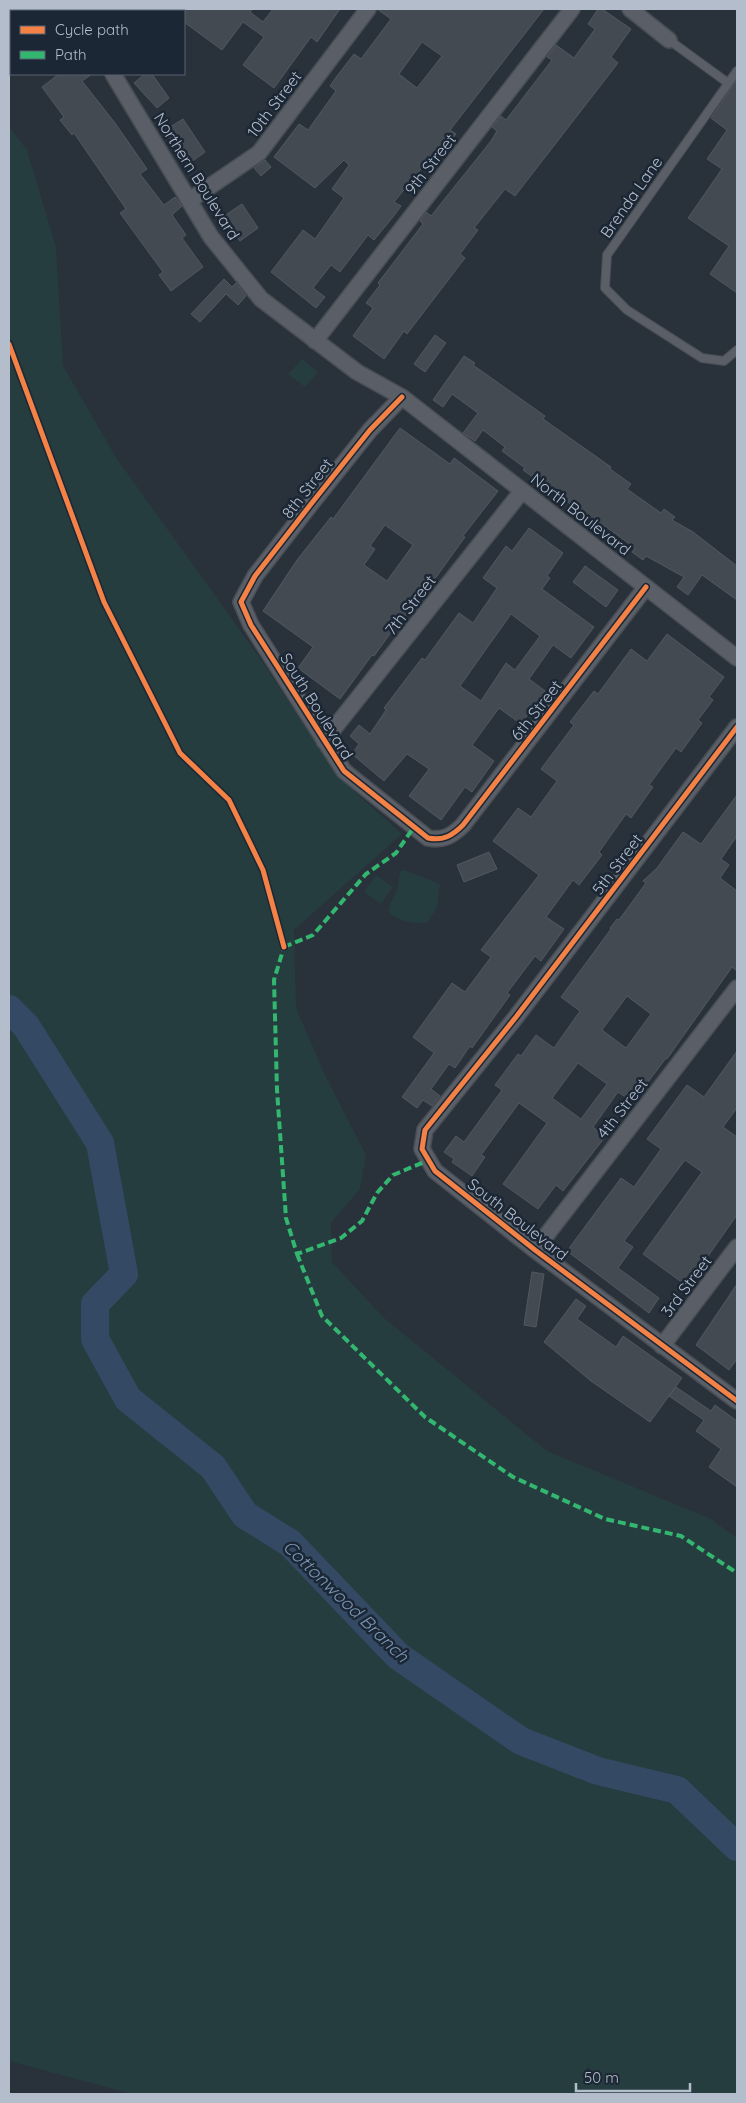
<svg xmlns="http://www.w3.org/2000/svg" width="746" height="2103" viewBox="0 0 746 2103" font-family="Quicksand,sans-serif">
<rect width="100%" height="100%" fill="#29313a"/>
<!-- green -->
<path fill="#263d40" d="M 9,126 L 27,150 L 56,247 L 63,366 L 117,459 L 259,657 L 313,738 L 355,792 L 402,834 L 294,930 L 296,1008 L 326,1077 L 366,1155 L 360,1189 L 331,1223 L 332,1262 L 384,1318 L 547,1451 L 711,1519 L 737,1538 L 737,2094 L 132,2094 L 9,2061 Z
M 302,359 L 318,372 L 305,387 L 288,374 Z
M 405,870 L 440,884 L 437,907 L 428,922 C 416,925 397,921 389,912 C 389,904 393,899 396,892 C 399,885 398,878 401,871 Z
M 376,875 L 393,887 L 381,904 L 364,892 Z"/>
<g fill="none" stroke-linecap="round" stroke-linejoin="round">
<!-- river -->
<path stroke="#344a64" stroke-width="28" d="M 9,1009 L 26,1026 L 100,1143 L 124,1274 L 95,1304 L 95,1339 L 128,1399 L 213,1467 L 245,1515 L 290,1543 L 398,1656 L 521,1741 L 598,1771 L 677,1790 L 737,1847"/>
</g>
<!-- building -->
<path fill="#434a51" stroke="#515861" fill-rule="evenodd" d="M 184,9 L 253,9 L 250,12 L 263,22 L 273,9 L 340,9 L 317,42 L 311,37 L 274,88 L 243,65 L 264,37 L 243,22 L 222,50 L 184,22 Z
M 377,9 L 544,9 L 450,130 L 456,134 L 447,145 L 443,142 L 394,202 L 401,206 L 393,217 L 374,240 L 368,235 L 340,272 L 331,265 L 313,288 L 325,297 L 316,308 L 271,272 L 303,230 L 315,239 L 344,198 L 332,189 L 349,165 L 344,160 L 315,188 L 274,157 L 299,124 L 308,130 L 336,91 L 330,86 L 337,76 L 354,54 L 361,59 L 391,19 ZM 422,42 L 442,56 L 417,88 L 399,74 Z
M 598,9 L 602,9 L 631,29 L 611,57 L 618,63 L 515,196 L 505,189 L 474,228 L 478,230 L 460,254 L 465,258 L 407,334 L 404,331 L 384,359 L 353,336 L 373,308 L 366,303 L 380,285 L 378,283 L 423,224 L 420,221 L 426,212 L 431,216 L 491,141 L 497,131 L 492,127 L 501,116 L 506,120 L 552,60 L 547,57 L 556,45 L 574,58 L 595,29 L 588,24 Z
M 59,74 L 92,74 L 82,81 L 115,123 L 147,169 L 140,174 L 164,205 L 175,197 L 182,206 L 172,215 L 186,235 L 182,238 L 203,267 L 171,291 L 159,275 L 163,272 L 120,213 L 126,209 L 74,133 L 72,135 L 60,120 L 64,117 L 42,87 Z
M 145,74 L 152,74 L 169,98 L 157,108 L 134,83 Z
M 737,80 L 737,293 L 710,274 L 729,246 L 688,218 L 722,169 L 707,159 L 727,130 L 711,118 Z
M 183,119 L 205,152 L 187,165 L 164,131 Z
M 265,160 L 271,167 L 261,176 L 254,168 Z
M 242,204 L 258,228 L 240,241 L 224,216 Z
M 224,279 L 232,287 L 236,283 L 246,296 L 238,305 L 226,294 L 200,322 L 191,314 Z
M 435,335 L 446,343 L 425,372 L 414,364 Z
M 464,356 L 475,363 L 473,365 L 545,416 L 543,419 L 611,467 L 610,469 L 631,484 L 627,489 L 661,513 L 664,509 L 675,517 L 672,520 L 693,532 L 737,566 L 737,600 L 702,575 L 688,595 L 677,587 L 684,577 L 646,556 L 643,560 L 632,552 L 635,548 L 602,524 L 599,528 L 589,521 L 590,518 L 523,470 L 525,468 L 502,451 L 505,447 L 483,430 L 475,441 L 463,433 L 478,413 L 452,394 L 443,407 L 433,400 Z
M 400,428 L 450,464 L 454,458 L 498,491 L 463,536 L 465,537 L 411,612 L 409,611 L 394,632 L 392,631 L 374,656 L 372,655 L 340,699 L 298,668 L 313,647 L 263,611 L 297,560 L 331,517 L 333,519 ZM 385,525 L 413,545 L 387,581 L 364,565 L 375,549 L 370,546 Z
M 529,528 L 563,553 L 547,576 L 550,578 L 542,589 L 594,627 L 571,658 L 553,645 L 529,679 L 545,691 L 521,724 L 499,708 L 472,745 L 494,761 L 472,792 L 465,787 L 441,820 L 409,796 L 429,769 L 407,754 L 384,781 L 352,754 L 359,744 L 350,736 L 359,725 L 370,734 L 386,710 L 384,708 L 422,658 L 425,660 L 459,613 L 473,623 L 497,588 L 483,578 L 506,546 L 512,551 ZM 511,614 L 540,636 L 515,670 L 506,663 L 481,701 L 460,686 Z
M 585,566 L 618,590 L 606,607 L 573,582 Z
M 667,634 L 724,677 L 709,697 L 713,700 L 698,720 L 702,723 L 681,752 L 676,748 L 649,785 L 653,787 L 631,818 L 626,814 L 599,852 L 602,855 L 579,885 L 573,880 L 546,917 L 564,929 L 541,961 L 535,956 L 507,993 L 510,995 L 472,1048 L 470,1046 L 455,1068 L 449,1064 L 431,1089 L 440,1096 L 432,1106 L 423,1100 L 417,1108 L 402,1097 L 434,1053 L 413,1037 L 452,983 L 465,992 L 491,957 L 481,950 L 539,875 L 493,841 L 518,808 L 531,817 L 557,781 L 541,769 L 574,725 L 570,722 L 594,691 L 598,694 L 631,649 L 647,661 Z
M 737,795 L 737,836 L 721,859 L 729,865 L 720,878 L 737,891 L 737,971 L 732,967 L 667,1059 L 666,1058 L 633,1102 L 618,1092 L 593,1127 L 605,1137 L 563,1191 L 556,1185 L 538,1209 L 503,1184 L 547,1123 L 519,1103 L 481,1155 L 485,1157 L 472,1176 L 452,1162 L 454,1159 L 444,1152 L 456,1136 L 464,1142 L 502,1090 L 495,1085 L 518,1054 L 521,1056 L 536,1035 L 554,1048 L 580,1011 L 561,997 L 611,929 L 610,928 L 617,919 L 619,920 L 646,883 L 643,881 L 657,868 L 683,832 L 701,844 ZM 627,996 L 651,1014 L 626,1048 L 602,1030 ZM 578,1063 L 607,1084 L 581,1119 L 552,1098 Z
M 489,852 L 497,869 L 464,882 L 457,865 Z
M 737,1051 L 737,1108 L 723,1127 L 737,1137 L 737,1215 L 687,1286 L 643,1254 L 702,1172 L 685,1160 L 624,1241 L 633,1247 L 618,1268 L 659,1298 L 649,1313 L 567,1251 L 621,1178 L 634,1187 L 661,1149 L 647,1139 L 687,1085 L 704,1097 Z
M 532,1272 L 544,1274 L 536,1327 L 524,1325 Z
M 737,1284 L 737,1359 L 729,1370 L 696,1345 Z
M 576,1299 L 586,1306 L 577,1319 L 616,1347 L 623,1336 L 682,1378 L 650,1422 L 591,1381 L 544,1342 Z
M 676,1387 L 711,1411 L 715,1405 L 737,1421 L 737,1487 L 709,1467 L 721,1449 L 696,1431 L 704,1420 L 669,1396 Z"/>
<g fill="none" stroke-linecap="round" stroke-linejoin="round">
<!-- service casing -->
<g stroke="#484d54" stroke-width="10">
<path id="service" d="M 669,40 L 728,83
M 737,71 L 607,255 L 605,288 L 627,310 L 702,358 L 724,361 L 737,350"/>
</g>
<!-- minor casing -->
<g stroke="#484d54" stroke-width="18">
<path id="minor" d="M 51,9 L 54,11
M 630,9 L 669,40
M 159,11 L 161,9
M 113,74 L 211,237 L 261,299 L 357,372 L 402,397 L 737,658
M 190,200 L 259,153 L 368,9
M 315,341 L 572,9
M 402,397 L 370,430 L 311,504 L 255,576 L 241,602 L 251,625 L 344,771 L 428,838 C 443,841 452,836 463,825 L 646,587
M 737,727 L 516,1017 L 425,1130 L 422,1149 L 435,1171 L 535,1250 L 737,1401
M 324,741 L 522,491
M 535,1250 L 737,988
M 662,1346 L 737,1247"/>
</g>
<!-- service -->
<use href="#service" stroke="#5a5f67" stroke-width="8"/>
<!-- minor -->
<use href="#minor" stroke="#5a5f67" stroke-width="15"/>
<!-- quiet -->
<path stroke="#33b770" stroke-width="4" stroke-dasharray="8 4" stroke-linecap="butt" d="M 283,943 L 284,947 L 274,980 L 277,1090 L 286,1218 L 297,1254 L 341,1238 L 362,1221 L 377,1193 L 393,1175 L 429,1160
M 284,947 L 313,935 L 366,874 L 396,853 L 414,827
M 297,1254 L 322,1316 L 425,1417 L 513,1477 L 605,1519 L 681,1536 L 737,1573"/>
<!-- cycleway casing -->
<g stroke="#1c2735" stroke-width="8">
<path id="cycleway" d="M 9,344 L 104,602 L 180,753 L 229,800 L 263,870 L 284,947
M 402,397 L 370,430 L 311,504 L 255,576 L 241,602 L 251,625 L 344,771 L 428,838 C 443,841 452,836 463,825 L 646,587
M 737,727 L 516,1017 L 425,1130 L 422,1149 L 435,1171 L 535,1250 L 737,1401"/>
</g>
<!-- cycleway -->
<use href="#cycleway" stroke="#f48246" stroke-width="5"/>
</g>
<g text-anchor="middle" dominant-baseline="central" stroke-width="5" stroke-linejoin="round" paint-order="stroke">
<!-- street labels -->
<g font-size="16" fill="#b3bdcb" stroke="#1c2735">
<text transform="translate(274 104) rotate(-53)">10th Street</text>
<text transform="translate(430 164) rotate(-52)">9th Street</text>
<text transform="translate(197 176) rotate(58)">Northern Boulevard</text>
<text transform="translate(631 197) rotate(-55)">Brenda Lane</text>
<text transform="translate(307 488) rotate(-52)">8th Street</text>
<text transform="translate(581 514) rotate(38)">North Boulevard</text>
<text transform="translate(410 605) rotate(-52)">7th Street</text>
<text transform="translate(317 706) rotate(58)">South Boulevard</text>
<text transform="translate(536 710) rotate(-52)">6th Street</text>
<text transform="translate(617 864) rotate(-53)">5th Street</text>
<text transform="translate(622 1108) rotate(-52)">4th Street</text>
<text transform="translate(518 1219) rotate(38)">South Boulevard</text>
<text transform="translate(686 1286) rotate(-53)">3rd Street</text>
</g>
<!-- water labels -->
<g font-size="18" font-style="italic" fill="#7995b4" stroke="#1c2735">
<text transform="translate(346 1601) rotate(44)">Cottonwood Branch</text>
</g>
</g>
<!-- border -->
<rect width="746" height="2103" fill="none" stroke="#b3bdcb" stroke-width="20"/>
<!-- legend -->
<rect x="10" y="10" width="175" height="65" fill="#1c2735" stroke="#586371"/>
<rect x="20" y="26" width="25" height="8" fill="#f48246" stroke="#586371"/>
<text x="55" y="35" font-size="15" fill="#b3bdcb">Cycle path</text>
<rect x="20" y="51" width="25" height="8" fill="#33b770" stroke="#586371"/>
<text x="55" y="60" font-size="15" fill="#b3bdcb">Path</text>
<!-- scale -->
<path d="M576 2083v8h114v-8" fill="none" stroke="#b3bdcb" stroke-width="2.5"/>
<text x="584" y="2083" font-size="15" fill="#b3bdcb" stroke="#1c2735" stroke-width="4" paint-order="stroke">50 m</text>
</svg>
